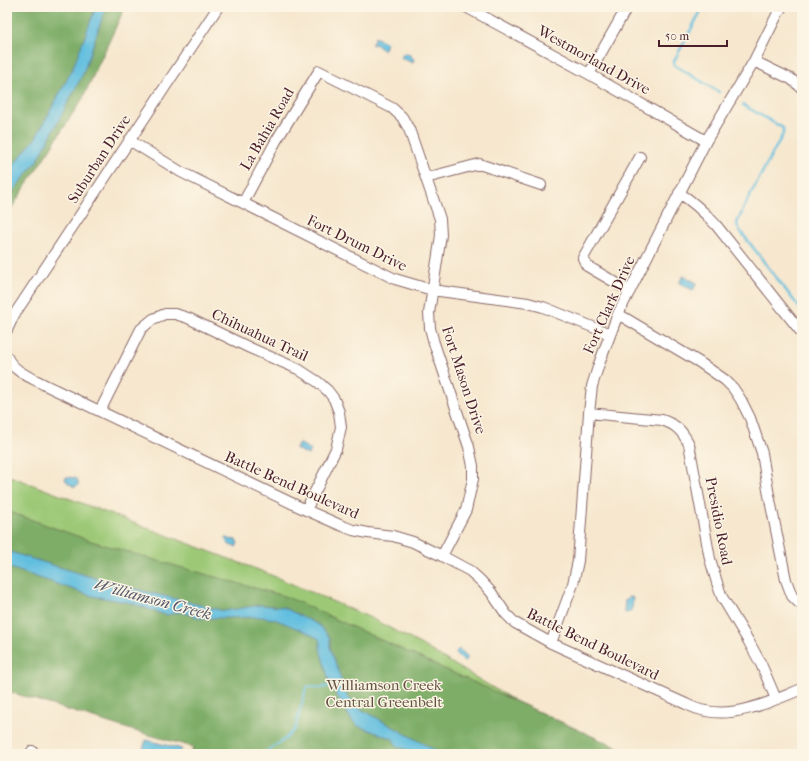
<svg xmlns="http://www.w3.org/2000/svg" width="809" height="761" viewBox="0 0 809 761" font-family="'IM FELL French Canon',serif">
<rect width="100%" height="100%" fill="#fcf5e5"/>
<filter id="ink" filterUnits="userSpaceOnUse"><feTurbulence type="fractalNoise" baseFrequency=".025" numOctaves="2"/><feDisplacementMap in="SourceGraphic" scale="8" xChannelSelector="R" yChannelSelector="G"/><feConvolveMatrix kernelMatrix="1 2 1 2 8 2 1 2 1" color-interpolation-filters="sRGB"/></filter>
<filter id="wash" filterUnits="userSpaceOnUse"><feTurbulence type="fractalNoise" baseFrequency=".012" numOctaves="4" result="noise"/><feDisplacementMap in="SourceGraphic" scale="16" xChannelSelector="R" yChannelSelector="G"/><feGaussianBlur stdDeviation="0.9" result="paint"/><feColorMatrix in="noise" values="0 0 0 0 0 0 0 0 0 0 0 0 0 0 0 0 0 1.4 0 .05"/><feComposite in="paint" operator="in"/></filter>
<g filter="url(#wash)">
<rect width="100%" height="100%" fill="#f6e7ce"/>
<!-- green -->
<path fill="#9dc977" stroke="#747451" d="M 7,475 L 264,572 L 371,618 L 420,644 L 515,701 L 631,754 L 7,599 Z"/>
<!-- forest -->
<path fill="#7ead68" stroke="#64664a" d="M 7,7 L 125,7 L 83,98 L 7,215 Z
M 7,511 L 91,541 L 169,564 L 287,597 L 631,754 L 191,754 L 193,747 L 135,731 L 7,691 Z"/>
<!-- water -->
<path fill="#61bedf" stroke="#566e85" d="M 96,7 L 106,7 L 83,74 L 38,160 L 7,199 L 7,178 L 14,164 L 35,139 L 72,70 Z
M 375,37 L 387,43 L 383,50 L 380,48 L 380,47 L 375,44 L 372,45 L 372,43 Z
M 405,53 L 410,55 L 414,59 L 413,63 L 406,60 L 403,59 L 401,58 L 403,54 Z
M 683,276 L 697,283 L 693,290 L 679,283 Z
M 299,443 L 311,450 L 308,455 L 296,449 Z
M 66,477 L 76,478 L 78,481 L 78,485 L 75,487 C 72,486 66,482 65,479 Z
M 226,537 L 229,539 L 236,540 L 238,543 L 236,547 C 230,546 227,544 225,538 Z
M 7,551 L 108,582 L 224,611 L 260,605 L 283,607 L 319,625 L 330,638 L 330,647 L 347,696 L 359,708 L 442,754 L 415,754 L 396,745 L 393,739 L 358,726 L 352,721 L 335,693 L 329,681 L 320,649 L 320,642 L 319,639 L 306,632 L 274,619 L 260,617 L 227,618 L 200,618 L 181,612 L 167,615 L 159,613 L 131,603 L 92,596 L 7,567 Z
M 629,597 L 631,597 L 633,598 C 632,604 634,611 627,613 L 624,612 L 625,600 Z
M 459,649 L 468,657 L 464,662 L 455,653 Z
M 146,740 L 182,749 L 178,754 L 141,754 Z"/>
<g fill="none" stroke-linecap="round" stroke-linejoin="round">
<!-- stream -->
<path stroke="#61bedf" stroke-width="2.5" d="M 703,7 L 674,61 L 674,65 L 719,92
M 743,105 L 783,128 L 783,134 L 748,199 L 737,223 L 738,228 L 802,311
M 263,754 L 285,739 L 295,729 L 306,688 L 310,686 L 320,688 L 334,685"/>
</g>
</g>
<g filter="url(#ink)">
<g fill="none" stroke-linecap="round" stroke-linejoin="round">
<!-- minor casing -->
<g stroke="#866564" stroke-width="12">
<path id="minor" d="M 466,7 L 589,74 L 706,141
M 754,61 L 791,79 L 802,88
M 589,74 L 627,7
M 129,140 L 181,172 L 395,279 L 432,290 L 528,303 L 543,307 L 610,334
M 426,178 L 479,164 L 541,185
M 679,193 C 694,202 705,213 716,225 L 802,333
M 243,203 L 276,141 L 319,71 L 392,108 L 402,117 L 409,129 L 440,219 L 441,235 L 429,313 L 430,328 L 434,343 L 469,447 L 473,466 L 473,479 L 466,510 L 442,556
M 630,291 L 587,266 L 583,258 L 640,157
M 618,314 L 699,362 L 725,380 L 733,388 L 741,400 L 750,418 L 762,453 L 768,490 L 786,580 L 792,596 L 798,602 L 802,605
M 7,330 L 14,315 L 218,7
M 7,357 C 13,371 30,377 43,384 L 306,510 L 340,525 L 353,530 L 368,533 L 393,536 L 413,542 L 442,556 L 470,571 L 481,581 L 491,592 L 506,614 L 515,623 L 551,643 L 686,704 C 692,707 699,710 706,711 C 737,718 774,700 802,689
M 100,411 L 141,329 L 153,319 L 165,314 L 175,314 L 188,318 L 250,348 L 298,369 L 318,382 L 328,391 L 334,399 L 339,412 L 341,427 L 336,449 L 306,510
M 589,413 L 662,420 C 677,425 682,431 689,444 L 710,559 L 718,586 L 722,597 L 749,642 L 761,664 L 776,699
M 551,643 L 573,584 L 578,561 L 589,413 L 592,386 L 599,364 L 618,314 L 706,141 L 754,61 L 779,11 L 782,7
M 30,754 L 32,751 L 36,754"/>
</g>
<!-- minor -->
<use href="#minor" stroke="#fff" stroke-width="10"/>
</g>
</g>
<g text-anchor="middle" dominant-baseline="central" stroke-width="3" stroke-linejoin="round" paint-order="stroke">
<!-- street labels -->
<g font-size="15" fill="#4a1f2b" stroke="#fcf5e5">
<text transform="translate(594 60) rotate(29)">Westmorland Drive</text>
<text transform="translate(267 129) rotate(-60)">La Bahia Road</text>
<text transform="translate(99 159) rotate(-57)">Suburban Drive</text>
<text transform="translate(357 243) rotate(26)">Fort Drum Drive</text>
<text transform="translate(609 305) rotate(-66)">Fort Clark Drive</text>
<text transform="translate(260 335) rotate(25)">Chihuahua Trail</text>
<text transform="translate(464 380) rotate(72)">Fort Mason Drive</text>
<text transform="translate(292 485) rotate(24)">Battle Bend Boulevard</text>
<text transform="translate(719 521) rotate(79)">Presidio Road</text>
<text transform="translate(593 644) rotate(26)">Battle Bend Boulevard</text>
</g>
<!-- park labels -->
<g font-size="15" fill="#635242" stroke="#fcf5e5">
<text x="384" y="685">Williamson Creek<tspan x="384" dy="17">Central Greenbelt</tspan></text>
</g>
<!-- water labels -->
<g font-size="16" font-style="italic" fill="#52576a" stroke="#fcf5e5">
<text transform="translate(153 599) rotate(15)">Williamson Creek</text>
</g>
</g>
<!-- margin -->
<rect width="809" height="761" fill="none" stroke="#fcf5e5" stroke-width="24"/>
<!-- scale -->
<path d="M659 40v6h68v-6" fill="none" stroke="#4a1f2b" stroke-width="2"/>
<text x="665" y="40" font-size="12" fill="#4a1f2b" stroke="#fcf5e5" stroke-width="3" paint-order="stroke">50 m</text>
</svg>
